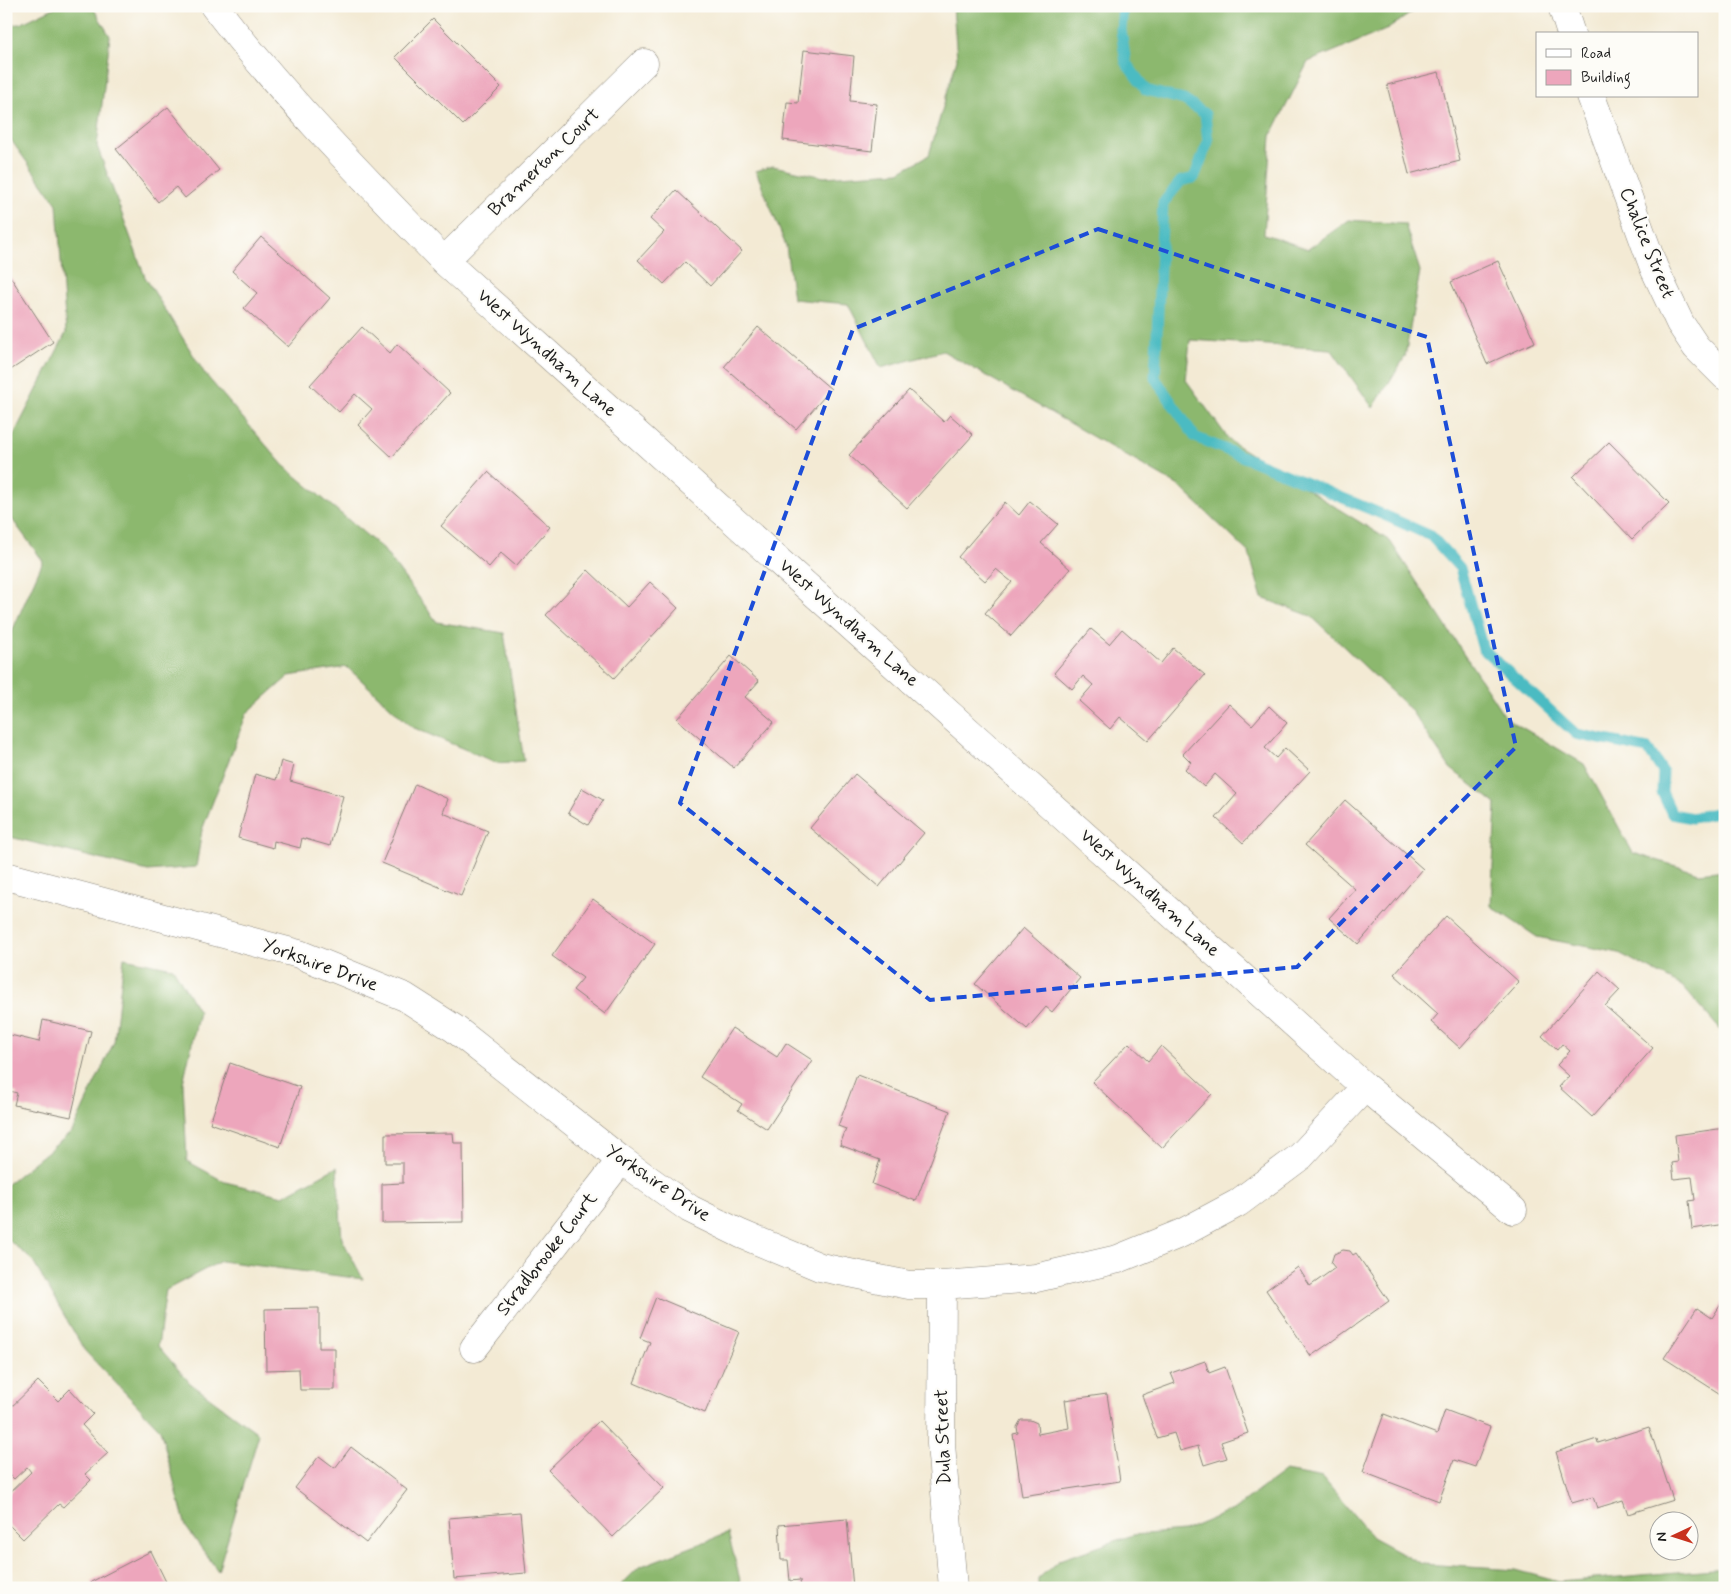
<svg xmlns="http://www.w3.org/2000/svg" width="1731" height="1594" viewBox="0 0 1731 1594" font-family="Mynerve,sans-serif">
<rect width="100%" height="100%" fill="#fdfcf7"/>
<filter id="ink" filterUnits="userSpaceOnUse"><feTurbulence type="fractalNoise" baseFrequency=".02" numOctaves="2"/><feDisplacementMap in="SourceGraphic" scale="10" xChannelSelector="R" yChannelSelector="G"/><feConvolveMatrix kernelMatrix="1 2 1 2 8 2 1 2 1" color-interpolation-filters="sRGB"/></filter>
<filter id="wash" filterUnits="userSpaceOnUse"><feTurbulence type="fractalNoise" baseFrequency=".0096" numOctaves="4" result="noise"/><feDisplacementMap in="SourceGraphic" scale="20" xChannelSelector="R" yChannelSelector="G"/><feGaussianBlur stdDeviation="1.12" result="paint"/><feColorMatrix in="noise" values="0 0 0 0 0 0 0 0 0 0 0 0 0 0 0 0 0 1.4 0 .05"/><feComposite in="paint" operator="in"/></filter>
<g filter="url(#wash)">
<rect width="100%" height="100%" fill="#f3ead4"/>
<!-- forest -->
<path fill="#8cb86e" stroke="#546a45" d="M 58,6 L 92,6 L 110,36 L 97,146 L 145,277 L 205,374 L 283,465 L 383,549 L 437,622 L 504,633 L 524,761 L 497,763 L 412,727 L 347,667 L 289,676 L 247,713 L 202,830 L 196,867 L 148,871 L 6,836 L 6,645 L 43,561 L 6,511 L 6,450 L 66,333 L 57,204 L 6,133 L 6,25 L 20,24 Z
M 953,6 L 1421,6 L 1388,29 L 1308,62 L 1271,136 L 1264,234 L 1308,249 L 1349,220 L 1405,224 L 1420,271 L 1405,357 L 1373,408 L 1331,349 L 1190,340 L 1186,380 L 1230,441 L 1390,541 L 1506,718 L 1584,764 L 1633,853 L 1699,873 L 1725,870 L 1725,1035 L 1682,986 L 1619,953 L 1537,937 L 1491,906 L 1496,804 L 1450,768 L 1410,709 L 1311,616 L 1262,598 L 1249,553 L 1179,486 L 943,351 L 881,368 L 848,304 L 793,299 L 786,246 L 756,171 L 773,166 L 824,177 L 899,172 L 929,155 L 957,59 Z
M 124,958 L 173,968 L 199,1012 L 183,1083 L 187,1161 L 225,1182 L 283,1196 L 337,1167 L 342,1239 L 363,1279 L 221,1261 L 166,1290 L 158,1346 L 190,1383 L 259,1434 L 218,1571 L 186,1527 L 160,1429 L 85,1351 L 32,1260 L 6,1238 L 6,1185 L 72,1132 L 114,1042 Z
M 1285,1471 L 1323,1478 L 1372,1537 L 1422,1564 L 1516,1570 L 1559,1582 L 1725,1568 L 1725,1588 L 1038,1588 L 1038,1579 L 1059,1560 L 1133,1535 L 1183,1531 L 1233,1510 Z
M 728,1533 L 742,1588 L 618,1588 L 639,1567 Z"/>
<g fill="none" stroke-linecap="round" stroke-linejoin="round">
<!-- stream -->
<path stroke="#4cbbc2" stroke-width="11" d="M 1123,6 L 1121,30 L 1126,63 L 1146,90 L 1184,100 L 1205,114 L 1208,142 L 1194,178 L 1181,181 L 1163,203 L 1155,378 L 1195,437 L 1384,515 L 1431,536 L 1460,568 L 1483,649 L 1576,734 L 1648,749 L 1663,772 L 1662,792 L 1672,814 L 1692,818 L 1725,811"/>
</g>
<g id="blocks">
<!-- building -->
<path fill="#eda6bc" d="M 433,19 L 501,87 L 463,125 L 395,57 Z
M 804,50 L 854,56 L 850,101 L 877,104 L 872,151 L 783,140 L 787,102 L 798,103 Z
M 1439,72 L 1460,161 L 1409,174 L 1387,85 Z
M 168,107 L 219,170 L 185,198 L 176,187 L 158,202 L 116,149 Z
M 676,190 L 742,251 L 710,286 L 685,262 L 664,284 L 638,260 L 664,232 L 650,219 Z
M 261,237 L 330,298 L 288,347 L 244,308 L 257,293 L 232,271 Z
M 1498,261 L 1535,342 L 1487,364 L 1451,282 Z
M 6,270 L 53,342 L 6,373 Z
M 362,327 L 390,353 L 397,344 L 450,393 L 392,457 L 358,425 L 372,409 L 355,394 L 339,412 L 310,385 Z
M 758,327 L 831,389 L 796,429 L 724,367 Z
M 909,390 L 944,422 L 950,415 L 973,435 L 907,508 L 849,455 Z
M 1609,442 L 1669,503 L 1632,539 L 1573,477 Z
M 488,472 L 550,527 L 516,566 L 501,553 L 489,567 L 441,526 Z
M 1030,501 L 1058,524 L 1041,543 L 1070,569 L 1011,636 L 985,613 L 1012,582 L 996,569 L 985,581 L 958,557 L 1005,502 L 1019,515 Z
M 588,570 L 627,607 L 650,582 L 678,608 L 614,678 L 546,615 Z
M 1091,629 L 1109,644 L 1122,629 L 1161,663 L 1173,648 L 1205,675 L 1148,741 L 1120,717 L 1110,729 L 1079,701 L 1093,685 L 1083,676 L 1072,689 L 1054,673 Z
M 731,656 L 759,681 L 745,697 L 774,722 L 734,768 L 677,719 Z
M 1229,704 L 1252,725 L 1269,706 L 1287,723 L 1265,748 L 1276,758 L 1285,748 L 1310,771 L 1243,843 L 1216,818 L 1237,794 L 1215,774 L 1204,787 L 1185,769 L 1191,762 L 1183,754 Z
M 281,761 L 294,765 L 290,781 L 343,796 L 330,846 L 302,838 L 300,848 L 274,841 L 273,848 L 238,838 L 255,774 L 276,780 Z
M 855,774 L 924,833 L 879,887 L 810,828 Z
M 415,784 L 448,799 L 443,813 L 488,831 L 461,896 L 382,863 Z
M 582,788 L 603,800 L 588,825 L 568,813 Z
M 1345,800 L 1423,869 L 1358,944 L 1329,918 L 1355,889 L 1305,845 Z
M 593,899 L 655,944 L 605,1014 L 573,990 L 583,978 L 552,956 Z
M 1446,916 L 1519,982 L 1460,1048 L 1431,1022 L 1438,1014 L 1394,974 Z
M 1023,928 L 1080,978 L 1052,1012 L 1046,1007 L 1027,1029 L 975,984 Z
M 1599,971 L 1620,990 L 1605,1006 L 1653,1048 L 1592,1117 L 1559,1087 L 1569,1076 L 1557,1065 L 1570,1051 L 1562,1044 L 1557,1050 L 1542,1036 Z
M 43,1020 L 91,1031 L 71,1117 L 14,1105 L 17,1093 L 6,1090 L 6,1034 L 39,1042 Z
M 732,1028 L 777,1057 L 786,1043 L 812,1060 L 767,1129 L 738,1110 L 742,1104 L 700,1077 Z
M 1129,1043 L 1148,1061 L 1161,1046 L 1212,1094 L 1162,1148 L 1092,1082 Z
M 230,1063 L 300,1087 L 280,1147 L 210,1123 Z
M 857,1075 L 950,1111 L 916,1201 L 872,1184 L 880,1160 L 840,1145 L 846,1129 L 838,1126 Z
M 1725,1128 L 1725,1224 L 1692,1229 L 1689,1201 L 1695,1200 L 1692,1177 L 1674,1179 L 1672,1163 L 1678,1162 L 1675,1135 Z
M 453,1133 L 454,1143 L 463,1143 L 464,1222 L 382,1223 L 382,1184 L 403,1183 L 403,1163 L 385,1163 L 385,1134 Z
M 1343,1250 L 1350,1251 L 1353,1255 L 1356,1253 L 1389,1301 L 1311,1356 L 1266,1290 L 1298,1267 L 1310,1286 L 1335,1268 L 1331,1263 L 1334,1254 Z
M 656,1297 L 739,1332 L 705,1413 L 634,1383 L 650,1342 L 640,1338 Z
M 1725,1298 L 1725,1397 L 1664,1358 L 1697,1308 L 1712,1318 Z
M 319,1308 L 319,1348 L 335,1348 L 335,1390 L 300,1390 L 299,1369 L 266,1370 L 265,1309 Z
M 1205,1361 L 1209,1373 L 1225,1367 L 1248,1433 L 1221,1442 L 1227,1458 L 1204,1465 L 1198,1446 L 1180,1451 L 1174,1433 L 1157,1438 L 1142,1395 L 1175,1383 L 1171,1373 Z
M 38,1381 L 58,1401 L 70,1389 L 93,1414 L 82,1425 L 108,1453 L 85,1474 L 91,1480 L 63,1507 L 59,1504 L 23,1539 L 6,1522 L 6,1496 L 31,1472 L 27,1467 L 14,1479 L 6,1471 L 6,1412 Z
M 1107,1394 L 1120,1481 L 1022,1496 L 1013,1434 L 1018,1433 L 1017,1427 L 1021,1420 L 1030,1420 L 1037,1423 L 1038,1434 L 1069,1428 L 1065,1400 Z
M 1445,1410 L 1490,1427 L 1475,1467 L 1454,1460 L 1439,1501 L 1363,1472 L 1384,1414 L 1437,1434 Z
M 599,1421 L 664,1488 L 613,1537 L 548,1470 Z
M 1649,1427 L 1673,1500 L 1628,1514 L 1623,1500 L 1597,1508 L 1593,1497 L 1572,1503 L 1556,1452 L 1597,1439 L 1598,1443 Z
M 351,1447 L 407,1490 L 366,1543 L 295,1488 L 319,1456 L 335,1468 Z
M 520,1512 L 526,1573 L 454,1579 L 449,1518 Z
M 847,1519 L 853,1588 L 801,1588 L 800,1580 L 790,1581 L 788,1560 L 781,1560 L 779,1525 Z
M 151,1551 L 169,1588 L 94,1588 L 91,1582 Z"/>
</g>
</g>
<g filter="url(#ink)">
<use href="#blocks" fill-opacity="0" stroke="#888378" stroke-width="1"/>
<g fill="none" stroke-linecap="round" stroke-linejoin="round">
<!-- minor casing -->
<g stroke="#888378" stroke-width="29">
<path id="minor" d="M 214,6 C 284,97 364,178 444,261 L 1365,1087 L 1513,1210
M 1562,6 L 1571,34
M 1591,96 L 1654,268 L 1680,323 L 1696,347 L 1725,376
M 444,261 L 644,63
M 6,876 L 299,954 L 405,997 L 455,1029 L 621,1160 L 690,1209 L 741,1234 L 820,1267 L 909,1285 L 942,1285 L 1036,1278 L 1118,1259 L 1182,1233 L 1238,1203 L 1301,1156 L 1365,1087
M 942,1285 L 941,1444 L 953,1588
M 474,1348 L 621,1160"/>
</g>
<!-- minor -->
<use href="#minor" stroke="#fff" stroke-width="28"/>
</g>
</g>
<!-- marked area -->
<path fill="none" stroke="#1d4ed8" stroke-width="4" stroke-dasharray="10 6" stroke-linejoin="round" d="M 1098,229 L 1427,337 L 1516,747 L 1297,967 L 930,1000 L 680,803 L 853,329 Z"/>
<g text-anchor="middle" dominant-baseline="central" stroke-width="4.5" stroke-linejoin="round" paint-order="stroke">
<!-- street labels -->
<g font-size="19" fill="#1c1c1c" stroke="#fdfcf7">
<text transform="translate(544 162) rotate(-44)">Bramerton Court</text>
<text transform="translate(1647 243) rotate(68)">Chalice Street</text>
<text transform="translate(547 353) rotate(42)">West Wyndham Lane</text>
<text transform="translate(849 623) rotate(42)">West Wyndham Lane</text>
<text transform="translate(1150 893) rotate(42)">West Wyndham Lane</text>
<text transform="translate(320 965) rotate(20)">Yorkshire Drive</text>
<text transform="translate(658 1183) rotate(34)">Yorkshire Drive</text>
<text transform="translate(547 1254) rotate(-52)">Stradbrooke Court</text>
<text transform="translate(943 1437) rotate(-92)">Dula Street</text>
</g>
</g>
<!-- margin -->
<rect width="1731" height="1594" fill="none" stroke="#fdfcf7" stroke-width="25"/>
<!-- legend -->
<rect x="1536" y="32" width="162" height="65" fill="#fdfcf7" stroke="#a3a29f"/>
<rect x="1546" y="49" width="25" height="8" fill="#ffffff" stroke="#a3a29f"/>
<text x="1581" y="58" font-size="15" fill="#1c1c1c">Road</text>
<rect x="1546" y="70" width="25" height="15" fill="#eda6bc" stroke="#a3a29f"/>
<text x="1581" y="82" font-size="15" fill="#1c1c1c">Building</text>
<!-- north arrow -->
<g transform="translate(1674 1536) rotate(266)"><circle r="24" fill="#fdfcf7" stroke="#a3a29f"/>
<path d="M0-4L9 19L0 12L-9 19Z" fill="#c8321e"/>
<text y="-8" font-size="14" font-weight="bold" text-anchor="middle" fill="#1c1c1c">N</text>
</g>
</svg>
